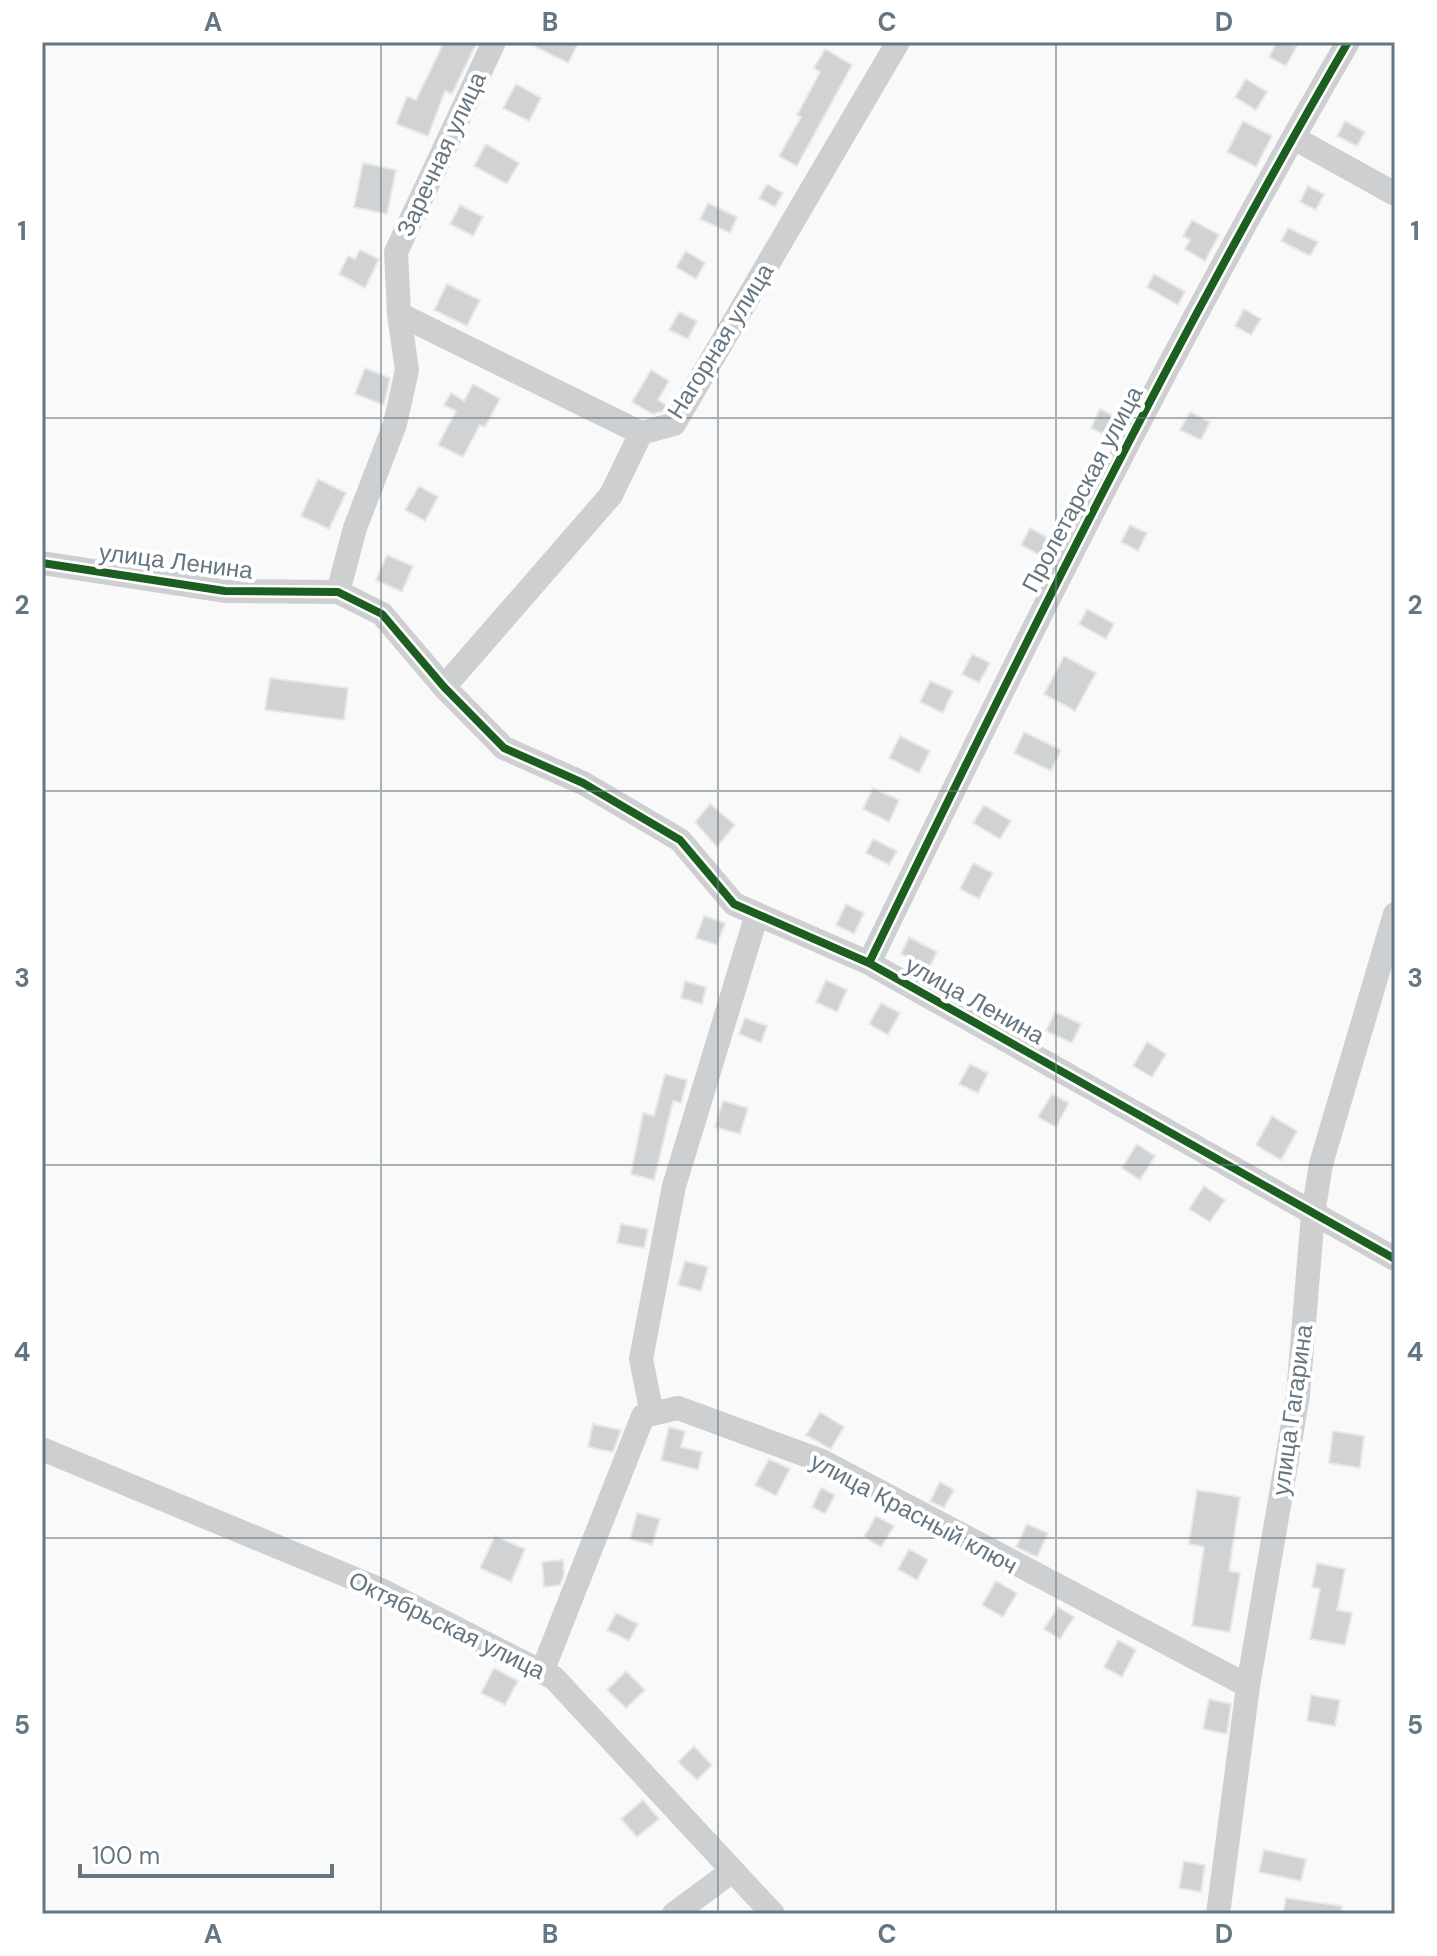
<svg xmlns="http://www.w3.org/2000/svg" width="1437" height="1956" viewBox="0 0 1437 1956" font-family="'DM Sans',sans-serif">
<rect width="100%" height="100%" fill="#f9f9f9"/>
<!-- building -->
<path fill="#d0d2d3" stroke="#e8e8e8" stroke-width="2" d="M 444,42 L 477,42 L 452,94 L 445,91 L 428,136 L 396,124 L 407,96 L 416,100 Z
M 526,42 L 579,42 L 568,63 Z
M 1277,42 L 1297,46 L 1286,66 L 1269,57 Z
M 825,49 L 852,65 L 797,166 L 779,156 L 801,117 L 797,115 L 820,72 L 814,68 Z
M 1246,79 L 1267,92 L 1256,110 L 1235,97 Z
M 516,84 L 541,98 L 529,121 L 503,108 Z
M 1243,121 L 1272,136 L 1256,167 L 1227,152 Z
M 1345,121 L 1365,132 L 1357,146 L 1337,136 Z
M 486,144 L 519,163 L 507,184 L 474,166 Z
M 363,163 L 396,170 L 387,214 L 354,207 Z
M 767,184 L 783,193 L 775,207 L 759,198 Z
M 1308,186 L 1324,194 L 1316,210 L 1300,202 Z
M 708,203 L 737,217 L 730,233 L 700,219 Z
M 460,205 L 483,217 L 473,236 L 450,224 Z
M 1192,220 L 1219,235 L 1205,261 L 1185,249 L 1190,240 L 1183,236 Z
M 1288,228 L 1318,242 L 1310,256 L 1281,241 Z
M 360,250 L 379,259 L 365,288 L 339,274 L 348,256 L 355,259 Z
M 686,251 L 705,263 L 696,279 L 676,267 Z
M 1154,274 L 1185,292 L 1178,305 L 1147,287 Z
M 447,284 L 480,300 L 467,326 L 434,310 Z
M 1244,309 L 1261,319 L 1251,335 L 1235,326 Z
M 679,312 L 697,321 L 688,339 L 669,330 Z
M 365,368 L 390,378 L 384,405 L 355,394 Z
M 651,370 L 669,381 L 658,400 L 667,406 L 664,411 L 653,414 L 632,402 Z
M 473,384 L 500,399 L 485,427 L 480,425 L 463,457 L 438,445 L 456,411 L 444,405 L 451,393 L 464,401 Z
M 1100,409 L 1118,418 L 1108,437 L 1091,428 Z
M 1190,412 L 1210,422 L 1201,440 L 1180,430 Z
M 318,479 L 346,493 L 329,529 L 301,516 Z
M 419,486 L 438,497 L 425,521 L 405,510 Z
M 1130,525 L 1147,533 L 1138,551 L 1121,542 Z
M 1030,528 L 1054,541 L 1045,558 L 1021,545 Z
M 387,555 L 413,566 L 402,592 L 376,580 Z
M 1087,609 L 1114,624 L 1106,639 L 1079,624 Z
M 972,654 L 990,663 L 979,683 L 962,674 Z
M 1064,656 L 1096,673 L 1075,711 L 1044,694 Z
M 270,678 L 348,688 L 344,720 L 265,710 Z
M 930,681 L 953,691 L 943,713 L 920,702 Z
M 1024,732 L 1061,750 L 1051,771 L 1014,753 Z
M 900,736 L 930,751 L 919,773 L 889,758 Z
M 873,788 L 899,800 L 889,822 L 863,809 Z
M 710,804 L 735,825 L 717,847 L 695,822 Z
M 984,805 L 1011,821 L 1000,839 L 973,823 Z
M 873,839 L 897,851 L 889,865 L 866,853 Z
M 973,863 L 993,873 L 979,899 L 960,889 Z
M 846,904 L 864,913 L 854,934 L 836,925 Z
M 704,916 L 725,923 L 717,945 L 696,938 Z
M 909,937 L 937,952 L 929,968 L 901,954 Z
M 826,980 L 847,990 L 837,1012 L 816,1002 Z
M 685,981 L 706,987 L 702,1004 L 681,998 Z
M 881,1003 L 900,1013 L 888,1035 L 869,1024 Z
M 1055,1012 L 1081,1024 L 1072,1043 L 1046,1031 Z
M 745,1018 L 767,1026 L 761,1043 L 739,1034 Z
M 1147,1042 L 1166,1054 L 1152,1077 L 1133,1066 Z
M 970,1064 L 988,1073 L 978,1093 L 959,1084 Z
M 665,1074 L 687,1080 L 681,1103 L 673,1101 L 654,1180 L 631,1174 L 643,1113 L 654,1116 Z
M 1052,1094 L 1069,1103 L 1056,1127 L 1038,1117 Z
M 723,1101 L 748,1108 L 740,1134 L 715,1127 Z
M 1272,1116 L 1297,1131 L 1281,1160 L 1256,1145 Z
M 1137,1144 L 1155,1156 L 1140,1180 L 1122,1168 Z
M 1204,1186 L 1225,1200 L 1210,1222 L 1189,1209 Z
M 621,1224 L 648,1229 L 644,1248 L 617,1243 Z
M 685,1261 L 708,1267 L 701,1291 L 678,1285 Z
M 820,1412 L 844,1427 L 831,1449 L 806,1435 Z
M 593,1424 L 621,1430 L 613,1452 L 588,1447 Z
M 669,1427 L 685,1431 L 681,1447 L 702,1452 L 698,1470 L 661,1460 Z
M 1333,1431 L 1364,1436 L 1360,1468 L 1329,1463 Z
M 769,1459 L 790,1469 L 776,1496 L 755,1485 Z
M 940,1482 L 954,1490 L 944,1508 L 930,1501 Z
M 821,1488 L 835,1495 L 825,1514 L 812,1507 Z
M 1197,1490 L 1240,1497 L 1229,1571 L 1240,1573 L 1230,1632 L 1192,1626 L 1204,1547 L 1189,1544 Z
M 637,1513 L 660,1519 L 652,1545 L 630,1539 Z
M 876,1516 L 894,1526 L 881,1547 L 864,1537 Z
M 1027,1524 L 1048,1533 L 1037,1557 L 1016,1547 Z
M 495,1536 L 525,1549 L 511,1582 L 480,1568 Z
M 909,1549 L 928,1560 L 917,1580 L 898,1569 Z
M 563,1560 L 564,1575 L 560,1585 L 544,1587 L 542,1562 Z
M 1317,1563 L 1345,1569 L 1337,1610 L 1352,1613 L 1345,1645 L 1310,1639 L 1320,1589 L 1312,1587 Z
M 996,1581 L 1017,1593 L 1003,1617 L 982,1605 Z
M 1058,1607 L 1074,1617 L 1060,1639 L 1044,1629 Z
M 616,1613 L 638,1624 L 629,1641 L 607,1630 Z
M 1118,1640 L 1136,1650 L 1122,1677 L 1104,1667 Z
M 494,1668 L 518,1681 L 505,1705 L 481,1693 Z
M 626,1671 L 645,1690 L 626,1708 L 607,1690 Z
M 1311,1695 L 1340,1700 L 1335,1726 L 1307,1721 Z
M 1209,1699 L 1231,1704 L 1227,1734 L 1203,1729 Z
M 694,1746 L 712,1765 L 697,1780 L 678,1762 Z
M 643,1800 L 659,1819 L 637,1837 L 621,1819 Z
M 1264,1850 L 1306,1859 L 1301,1881 L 1259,1872 Z
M 1184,1861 L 1205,1865 L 1201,1892 L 1179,1888 Z
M 1286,1898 L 1342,1906 L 1341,1914 L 1283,1914 Z"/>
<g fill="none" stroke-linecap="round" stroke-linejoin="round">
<!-- minor -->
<path stroke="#cecfd0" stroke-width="24" d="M 1294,138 L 1395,194
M 399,314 L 641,433 L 674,424 L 898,42
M 42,563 L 225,591 L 338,592 L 382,614 L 444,687 L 504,748 L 583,783 L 680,840 L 734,904 L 869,963 L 1395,1259
M 338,592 L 355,528 L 395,424 L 407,370 L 399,314 L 396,252 L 494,42
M 444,687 L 611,495 L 641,433
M 869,963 C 1020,652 1174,341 1348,42
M 652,1414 L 641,1359 L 674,1186 L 757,914
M 42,1449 L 379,1589 L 554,1678 L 773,1914
M 542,1672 L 643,1416 L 678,1408 L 822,1461 L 1248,1686
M 674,1914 L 732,1871
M 1218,1914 L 1248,1686 L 1298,1395 L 1313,1214 L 1321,1164 L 1395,914"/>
<!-- cycleway casing -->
<g stroke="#fff" stroke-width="13">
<path id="cycleway" d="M 42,563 L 225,591 L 338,592 L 382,614 L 444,687 L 504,748 L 583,783 L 680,840 L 734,904 L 869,963 L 1395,1259
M 869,963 C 1020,652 1174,341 1348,42"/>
</g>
<!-- cycleway -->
<use href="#cycleway" stroke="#1b5e20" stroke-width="8"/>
</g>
<!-- grid -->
<path fill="none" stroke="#657683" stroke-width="2" stroke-opacity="0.55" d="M 381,42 L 381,1914M 718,42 L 718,1914M 1056,42 L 1056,1914M 42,418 L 1395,418M 42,791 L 1395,791M 42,1165 L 1395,1165M 42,1538 L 1395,1538"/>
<g text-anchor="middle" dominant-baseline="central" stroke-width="8" stroke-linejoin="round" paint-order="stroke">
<!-- street labels -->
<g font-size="24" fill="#657683" stroke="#fff">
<text transform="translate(441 154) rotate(-65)">Заречная улица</text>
<text transform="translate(720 341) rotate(-58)">Нагорная улица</text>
<text transform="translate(1082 489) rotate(-62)">Пролетарская улица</text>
<text transform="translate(176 561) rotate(7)">улица Ленина</text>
<text transform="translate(975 1000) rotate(29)">улица Ленина</text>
<text transform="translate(1292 1410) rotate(-82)">улица Гагарина</text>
<text transform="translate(914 1513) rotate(28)">улица Красный ключ</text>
<text transform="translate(447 1625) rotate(26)">Октябрьская улица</text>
</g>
</g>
<!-- border -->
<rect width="1437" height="1956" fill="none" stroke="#ffffff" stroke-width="88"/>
<!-- scale -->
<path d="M80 1864v12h252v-12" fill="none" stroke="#657683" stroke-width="4"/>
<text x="92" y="1864" font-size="24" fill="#657683" stroke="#ffffff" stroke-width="6" paint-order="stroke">100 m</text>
<rect x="44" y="44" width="1349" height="1868" fill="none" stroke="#657683" stroke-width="3"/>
<g font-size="26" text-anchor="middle" font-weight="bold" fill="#657683">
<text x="213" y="31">A</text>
<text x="550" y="31">B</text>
<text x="887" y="31">C</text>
<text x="1224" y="31">D</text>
<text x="22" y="240">1</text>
<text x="1415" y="240">1</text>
<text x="22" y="614">2</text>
<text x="1415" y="614">2</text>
<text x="22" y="987">3</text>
<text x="1415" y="987">3</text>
<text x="22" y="1361">4</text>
<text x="1415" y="1361">4</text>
<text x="22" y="1734">5</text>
<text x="1415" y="1734">5</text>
<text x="213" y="1943">A</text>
<text x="550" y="1943">B</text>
<text x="887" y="1943">C</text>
<text x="1224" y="1943">D</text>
</g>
</svg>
